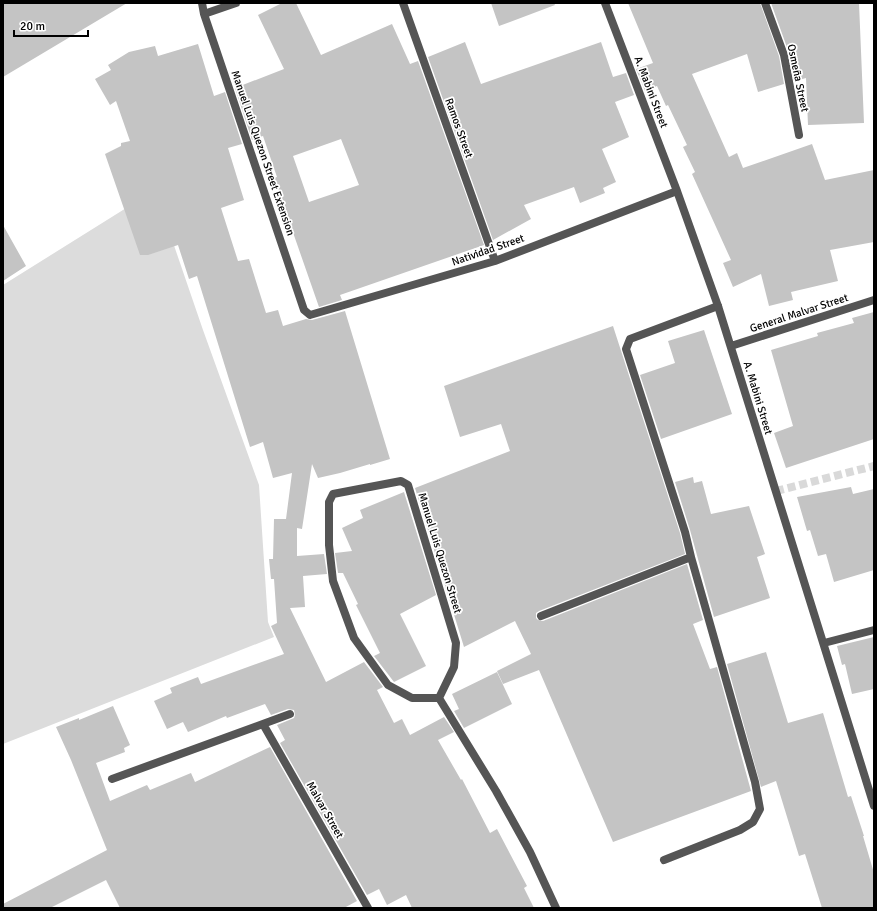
<svg xmlns="http://www.w3.org/2000/svg" width="877" height="911" viewBox="0 0 877 911" font-family="Signika,sans-serif">
<rect width="100%" height="100%" fill="#fff"/>
<!-- green -->
<path fill="#dcdcdc" d="M 155,190 L 203,330 L 259,485 L 268,622 L 274,637 L 3,744 L 3,285 Z"/>
<!-- building -->
<path fill="#c4c4c4" fill-rule="evenodd" d="M 3,3 L 127,3 L 3,77 Z
M 282,3 L 296,3 L 321,55 L 392,24 L 410,64 L 418,61 L 484,245 L 340,295 L 342,300 L 319,307 L 274,178 L 277,177 L 263,136 L 252,140 L 235,88 L 284,69 L 258,15 ZM 341,139 L 359,185 L 309,202 L 293,156 Z
M 491,3 L 554,3 L 555,5 L 499,26 Z
M 628,3 L 760,3 L 779,56 L 784,84 L 758,92 L 747,54 L 692,74 L 729,157 L 737,153 L 743,168 L 812,144 L 825,180 L 874,170 L 874,242 L 830,250 L 838,281 L 791,292 L 793,300 L 769,306 L 761,274 L 733,287 L 723,263 L 731,260 L 692,174 L 695,172 L 683,147 L 687,145 L 668,105 L 666,106 L 657,86 L 645,91 L 636,69 L 653,63 Z
M 771,3 L 859,3 L 864,123 L 808,125 L 806,78 L 795,81 L 789,53 Z
M 465,42 L 481,84 L 601,42 L 613,77 L 626,73 L 634,95 L 615,102 L 629,137 L 602,149 L 616,182 L 603,188 L 605,193 L 580,203 L 574,187 L 524,205 L 531,219 L 493,240 L 428,57 Z
M 198,44 L 214,96 L 225,92 L 242,144 L 228,148 L 244,200 L 221,208 L 238,261 L 249,259 L 266,313 L 278,310 L 283,326 L 306,319 L 312,320 L 345,311 L 390,459 L 370,465 L 370,464 L 340,473 L 318,478 L 312,464 L 302,529 L 297,528 L 297,556 L 324,554 L 327,574 L 303,576 L 305,607 L 290,608 L 326,682 L 364,662 L 383,687 L 377,690 L 394,723 L 402,719 L 410,735 L 444,717 L 454,732 L 438,740 L 461,780 L 462,779 L 490,833 L 497,829 L 527,886 L 524,888 L 534,908 L 412,908 L 406,895 L 387,905 L 379,889 L 367,895 L 280,743 L 285,740 L 277,725 L 294,718 L 295,715 L 294,710 L 288,709 L 271,715 L 265,704 L 227,718 L 226,716 L 188,732 L 183,722 L 167,729 L 154,701 L 172,693 L 170,688 L 198,677 L 201,684 L 284,654 L 271,626 L 277,623 L 274,579 L 271,579 L 269,559 L 273,559 L 274,519 L 286,519 L 292,473 L 273,478 L 263,442 L 250,447 L 197,276 L 189,279 L 178,245 L 148,255 L 140,255 L 105,154 L 121,146 L 121,143 L 130,141 L 116,101 L 110,105 L 95,79 L 111,70 L 108,65 L 129,52 L 155,46 L 158,56 Z
M 3,225 L 26,266 L 3,281 Z
M 874,312 L 874,439 L 786,468 L 774,433 L 793,426 L 771,350 L 818,336 L 817,333 L 854,323 L 852,318 Z
M 613,326 L 680,533 L 685,554 L 539,611 L 536,613 L 536,618 L 538,620 L 543,621 L 687,564 L 703,620 L 693,624 L 710,669 L 717,667 L 751,791 L 613,842 L 539,670 L 503,684 L 497,671 L 531,654 L 515,621 L 464,647 L 415,488 L 510,451 L 501,424 L 460,437 L 444,386 Z
M 704,330 L 732,414 L 661,439 L 640,375 L 675,363 L 668,341 Z
M 693,477 L 694,483 L 702,481 L 711,514 L 749,506 L 765,554 L 757,557 L 770,598 L 714,617 L 690,530 L 675,482 Z
M 851,487 L 853,494 L 874,489 L 874,570 L 834,582 L 826,554 L 818,556 L 810,530 L 807,531 L 797,497 Z
M 404,492 L 436,595 L 400,614 L 426,666 L 394,682 L 374,656 L 380,653 L 356,605 L 358,604 L 343,573 L 338,573 L 335,553 L 352,551 L 342,528 L 363,518 L 360,510 Z
M 874,637 L 874,689 L 852,694 L 845,664 L 842,665 L 837,646 Z
M 766,652 L 788,723 L 823,713 L 848,797 L 851,796 L 864,836 L 863,836 L 874,873 L 874,908 L 822,908 L 805,854 L 799,856 L 776,781 L 761,787 L 727,664 Z
M 497,672 L 512,704 L 464,728 L 454,711 L 459,709 L 452,694 Z
M 113,706 L 130,745 L 124,748 L 125,752 L 96,763 L 110,801 L 147,785 L 150,790 L 191,773 L 195,782 L 270,747 L 357,901 L 344,908 L 120,908 L 106,880 L 50,908 L 3,908 L 3,904 L 107,850 L 71,760 L 56,727 L 79,718 L 79,720 Z"/>
<g fill="none" stroke-linecap="round" stroke-linejoin="round">
<!-- minor-tunnel -->
<path stroke="#d9d9d9" stroke-width="8" stroke-dasharray="8 4" stroke-linecap="butt" d="M 776,491 L 874,466"/>
<!-- service -->
<path stroke="#555" stroke-width="8" d="M 541,616 L 691,557 L 685,532 L 626,349 L 630,339 L 718,306
M 664,860 L 740,830 L 753,822 L 760,809 L 755,782 L 691,557"/>
<!-- minor -->
<path stroke="#555" stroke-width="8" d="M 202,3 L 204,14 L 304,310 L 310,315 L 495,261 L 677,191
M 403,3 L 495,261
M 605,3 L 677,191 L 718,306 L 874,806
M 765,3 L 784,55 L 799,135
M 204,14 L 236,3
M 731,346 L 874,300
M 401,481 L 408,485 L 456,643 L 454,667 L 439,698 L 412,698 L 388,685 L 354,638 L 333,581 L 329,545 L 329,502 L 333,494 Z
M 824,643 L 874,630
M 439,698 L 496,791 L 530,852 L 556,908
M 263,724 L 368,908
M 112,779 L 290,714"/>
</g>
<g text-anchor="middle" dominant-baseline="central" stroke-width="3.5" stroke-linejoin="round" paint-order="stroke">
<!-- street labels -->
<g font-size="11" fill="#000" stroke="#fff">
<text transform="translate(798 78) rotate(78)">Osmeña Street</text>
<text transform="translate(651 92) rotate(69)">A. Mabini Street</text>
<text transform="translate(459 128) rotate(70)">Ramos Street</text>
<text transform="translate(263 153) rotate(71)">Manuel Luis Quezon Street Extension</text>
<text transform="translate(488 250) rotate(-19)">Natividad Street</text>
<text transform="translate(799 313) rotate(-18)">General Malvar Street</text>
<text transform="translate(758 398) rotate(73)">A. Mabini Street</text>
<text transform="translate(440 553) rotate(73)">Manuel Luis Quezon Street</text>
<text transform="translate(325 810) rotate(60)">Malvar Street</text>
</g>
</g>
<!-- border -->
<rect width="877" height="911" fill="none" stroke="#000000" stroke-width="8"/>
<!-- scale -->
<path d="M14 30v6h74v-6" fill="none" stroke="#000000" stroke-width="2"/>
<text x="20" y="30" font-size="12" fill="#000000" stroke="#ffffff" stroke-width="3" paint-order="stroke">20 m</text>
</svg>
